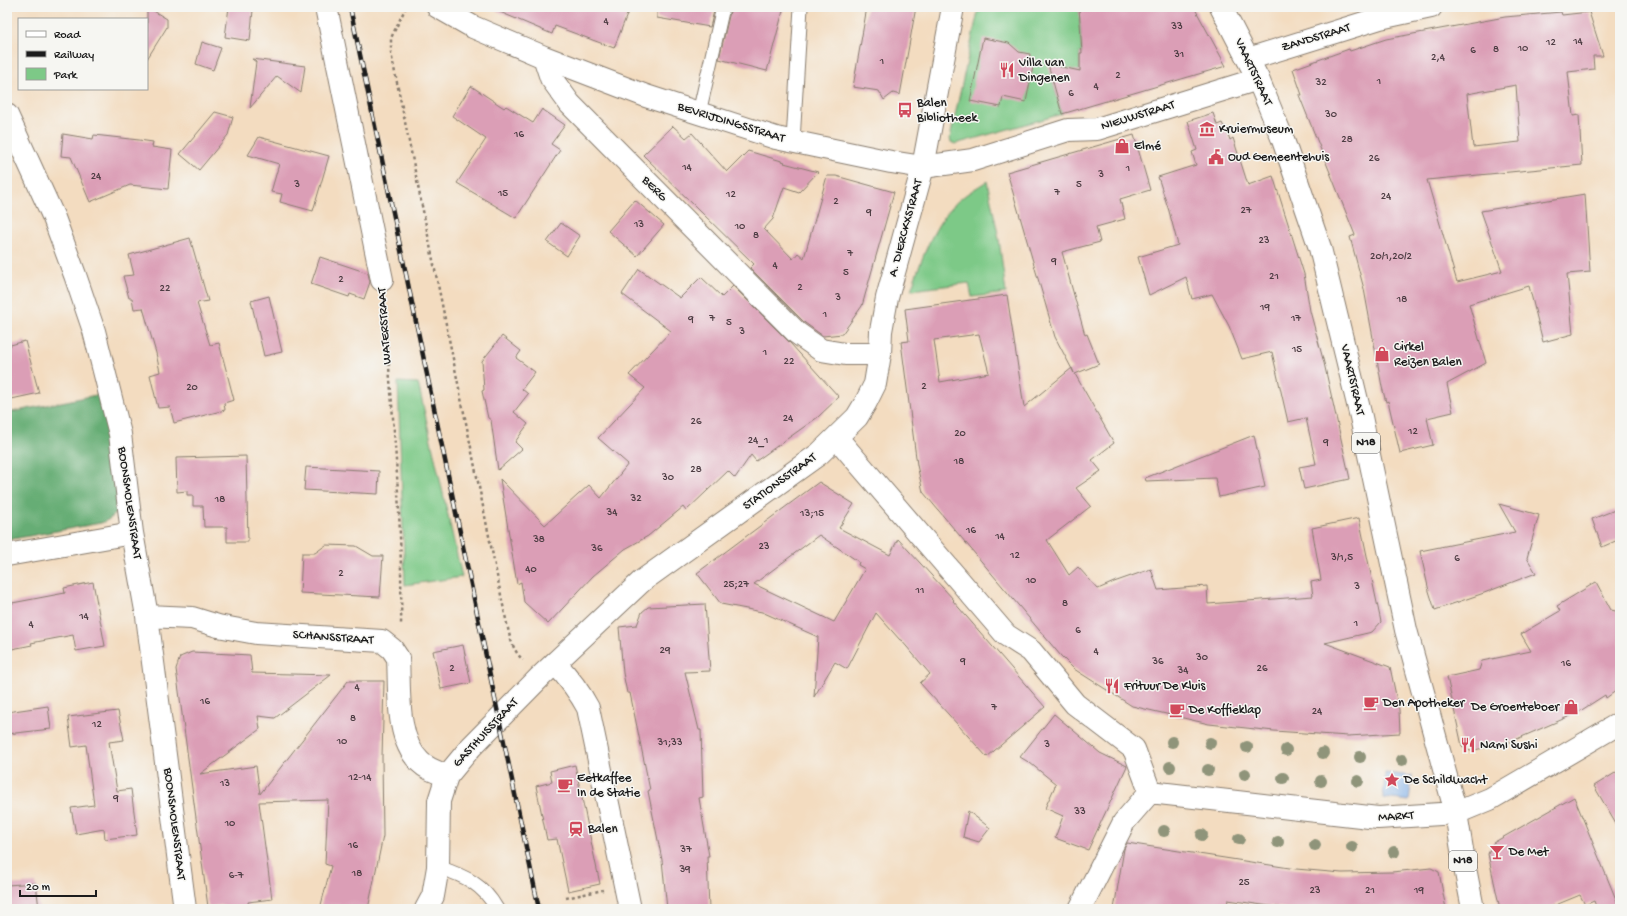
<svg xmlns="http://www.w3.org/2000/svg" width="1627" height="916" viewBox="0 0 1627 916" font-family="'Gochi Hand',sans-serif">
<rect width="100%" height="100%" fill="#f6f6f2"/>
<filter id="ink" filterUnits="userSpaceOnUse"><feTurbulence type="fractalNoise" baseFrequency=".025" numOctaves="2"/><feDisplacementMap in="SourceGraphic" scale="8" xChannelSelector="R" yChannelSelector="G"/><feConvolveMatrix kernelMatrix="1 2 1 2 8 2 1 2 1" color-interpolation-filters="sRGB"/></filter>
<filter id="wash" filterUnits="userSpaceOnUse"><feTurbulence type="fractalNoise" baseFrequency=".012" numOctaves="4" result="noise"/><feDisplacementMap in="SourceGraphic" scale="16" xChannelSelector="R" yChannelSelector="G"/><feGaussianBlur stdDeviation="0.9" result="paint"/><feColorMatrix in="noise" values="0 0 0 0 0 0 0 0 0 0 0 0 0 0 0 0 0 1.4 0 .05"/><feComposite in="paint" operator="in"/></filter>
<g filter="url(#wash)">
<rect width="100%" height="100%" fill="#f3dcc0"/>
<!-- green -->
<path fill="#7dc987" stroke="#4c7252" d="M 979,7 L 1079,7 L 1082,53 L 1080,53 L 1080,74 L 1053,82 L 1062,114 L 955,144 L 951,142 L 950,138 Z
M 987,181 L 999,239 L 1006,293 L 972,297 L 969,283 L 911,290 C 922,259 933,223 959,200 C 967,193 978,187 987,181 Z
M 398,382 L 418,383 L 462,577 L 405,585 Z"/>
<!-- forest -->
<path fill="#66ad74" stroke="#416448" d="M 101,394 L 120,504 C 117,515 111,519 101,523 L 7,540 L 7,413 Z"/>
<!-- water -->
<path fill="#7eade8" stroke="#4d6482" d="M 1385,773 L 1412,776 L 1409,801 L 1383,798 Z"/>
<g id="blocks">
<!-- building -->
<path fill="#db9eb6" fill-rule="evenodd" d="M 147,7 L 167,19 L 167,27 L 147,59 Z
M 229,7 L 253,10 L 250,41 L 225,37 Z
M 488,7 L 630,7 L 614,48 L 555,26 L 552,34 Z
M 657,7 L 715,7 L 710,27 L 657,18 Z
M 731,7 L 784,7 L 767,71 L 719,59 Z
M 867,7 L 916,7 L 900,95 L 893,93 L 884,100 L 879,91 L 853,87 Z
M 1079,7 L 1194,7 L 1226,66 L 1062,114 L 1048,64 L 1080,71 L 1080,53 L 1082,53 Z
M 1561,12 L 1562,15 L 1589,12 L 1603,56 L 1593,56 L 1594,69 L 1568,72 L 1573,116 L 1579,115 L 1582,165 L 1427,180 L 1457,282 L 1502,271 L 1481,211 L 1585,194 L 1590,272 L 1567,274 L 1573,334 L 1543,342 L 1529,286 L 1469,304 L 1486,363 L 1447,384 L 1453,412 L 1427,418 L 1433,445 L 1400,453 L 1388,401 L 1386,402 L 1382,387 L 1364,289 L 1350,237 L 1355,235 L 1299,95 L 1302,95 L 1293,69 L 1349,49 L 1350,51 L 1386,39 L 1505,17 ZM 1516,85 L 1520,142 L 1473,147 L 1467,94 Z
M 983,38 L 1009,43 L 1019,52 L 1030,54 L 1029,61 L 1034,62 L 1026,102 L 1003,97 L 1001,107 L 970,101 Z
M 202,42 L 221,48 L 213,70 L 196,64 Z
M 252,59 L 305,66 L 301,93 L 277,76 L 250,108 L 256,62 Z
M 471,86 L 504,108 L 506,106 L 533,123 L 542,109 L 565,125 L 551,144 L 560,150 L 516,218 L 457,183 L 486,139 L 452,116 Z
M 215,112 L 233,117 L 228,135 L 199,170 L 180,154 Z
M 1213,113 L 1217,125 L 1222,123 L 1224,127 L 1225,126 L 1230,140 L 1233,138 L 1248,185 L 1273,176 L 1304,274 L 1310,311 L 1324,363 L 1350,479 L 1304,489 L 1299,467 L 1316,464 L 1306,418 L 1288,422 L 1272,352 L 1242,359 L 1229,326 L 1212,294 L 1192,299 L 1186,277 L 1149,295 L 1138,257 L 1178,245 L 1169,211 L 1158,177 L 1196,165 L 1192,152 L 1197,150 L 1188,121 Z
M 673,126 L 686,138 L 692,133 L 727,172 L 748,151 L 785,162 L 784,163 L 818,172 L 799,192 L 784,187 L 773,219 L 764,229 L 793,259 L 798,253 L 804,258 L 827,176 L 836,176 L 894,192 L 862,306 L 842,334 L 823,336 L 805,323 L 750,268 L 754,264 L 643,155 Z
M 63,134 L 93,139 L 94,135 L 139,140 L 153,142 L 152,147 L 172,150 L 168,189 L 130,185 L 90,202 L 71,157 L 61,156 Z
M 1134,135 L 1150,190 L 1120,199 L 1125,219 L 1096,227 L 1100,242 L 1062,252 L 1085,335 L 1087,334 L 1099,364 L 1075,374 L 1114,443 L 1092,460 L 1101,471 L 1076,488 L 1091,506 L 1047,540 L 1069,575 L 1078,567 L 1098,589 L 1114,582 L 1151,569 L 1158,590 L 1207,586 L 1208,604 L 1313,596 L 1311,582 L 1321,580 L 1312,528 L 1359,518 L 1381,622 L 1372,632 L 1325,643 L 1390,667 L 1399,710 L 1400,733 L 1348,736 L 1274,731 L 1209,724 L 1132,706 L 1074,669 L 1061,656 L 923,492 L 917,465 L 901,342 L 909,341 L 905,309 L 1007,295 L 1024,407 L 1072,368 L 1074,373 L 1055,337 L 1007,172 ZM 979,334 L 989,373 L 940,382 L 934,340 Z
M 259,137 L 329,156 L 313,211 L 280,202 L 282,194 L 271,192 L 279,164 L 248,155 Z
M 635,200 L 664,225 L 637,256 L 608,231 Z
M 561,223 L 580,236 L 567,256 L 547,242 Z
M 190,238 L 208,301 L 197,303 L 210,345 L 219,343 L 234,400 L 224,403 L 225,410 L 174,423 L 170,407 L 158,408 L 150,375 L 160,372 L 156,353 L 143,308 L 134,309 L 132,298 L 129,298 L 123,276 L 134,275 L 129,255 Z
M 320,257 L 368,273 L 370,282 L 364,299 L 350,294 L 349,297 L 311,284 Z
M 639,269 L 680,298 L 701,277 L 722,297 L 733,286 L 790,343 L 839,397 L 818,417 L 756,461 L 751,455 L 735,478 L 728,471 L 686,511 L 683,507 L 648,536 L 625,549 L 593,576 L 548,624 L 524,602 L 521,582 L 517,584 L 500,479 L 545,525 L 589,485 L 601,498 L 628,464 L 598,438 L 645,388 L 629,375 L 671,331 L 622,294 Z
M 269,296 L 282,352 L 264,356 L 251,301 Z
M 502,336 L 521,351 L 516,358 L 535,372 L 522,389 L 528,394 L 514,412 L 528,424 L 515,442 L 522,449 L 498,470 L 491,420 L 488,418 L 482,391 L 484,390 L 482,361 Z
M 25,341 L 39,393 L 7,400 L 7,346 Z
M 1254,435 L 1265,487 L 1219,497 L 1215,478 L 1146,481 L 1145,478 Z
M 246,456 L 248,542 L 227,542 L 227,527 L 204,527 L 203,506 L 193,506 L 193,495 L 187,495 L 187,491 L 177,492 L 176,458 Z
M 306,467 L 379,471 L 378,494 L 304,490 Z
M 819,482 L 854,504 L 839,528 L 890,555 L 898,539 L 954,600 L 953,601 L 1045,707 L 987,757 L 920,683 L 930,674 L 901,640 L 900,640 L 876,613 L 847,669 L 835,662 L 814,697 L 818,637 L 762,612 L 721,604 L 697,573 ZM 819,535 L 859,562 L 858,565 L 865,569 L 834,622 L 754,584 Z
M 1499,504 L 1539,515 L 1527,558 L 1536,573 L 1484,593 L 1435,610 L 1429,591 L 1420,551 L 1515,532 Z
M 1615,510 L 1620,524 L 1620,539 L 1602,547 L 1592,519 Z
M 326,545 L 356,546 L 373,556 L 383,556 L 380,597 L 300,593 L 302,553 L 315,553 Z
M 93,582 L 105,646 L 76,651 L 73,635 L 31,643 L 32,645 L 7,650 L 7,604 L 65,593 L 64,588 Z
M 1596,582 L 1611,610 L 1620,612 L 1620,688 L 1606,698 L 1605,695 L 1577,713 L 1510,742 L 1470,751 L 1462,746 L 1447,677 L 1479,670 L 1482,661 L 1531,651 L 1521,634 L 1560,611 L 1557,606 Z
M 705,604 L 710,671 L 685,672 L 699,730 L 701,730 L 703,797 L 699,798 L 709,856 L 707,856 L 709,909 L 667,909 L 662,860 L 648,791 L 650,790 L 630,693 L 627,693 L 623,673 L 619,627 L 637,625 L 642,612 L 648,607 Z
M 463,645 L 471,683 L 441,689 L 433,651 Z
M 192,652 L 250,655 L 252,673 L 331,675 L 275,718 L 258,716 L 260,729 L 200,774 L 256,766 L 260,794 L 348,681 L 384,681 L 382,757 L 383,836 L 368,909 L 320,909 L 331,866 L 325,864 L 328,800 L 259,802 L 272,899 L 248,902 L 249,909 L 224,909 L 224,905 L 208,907 L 176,669 L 180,657 Z
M 48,706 L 51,729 L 7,734 L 7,712 Z
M 118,711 L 124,740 L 109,742 L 117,791 L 131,789 L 137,835 L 105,839 L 104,829 L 76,834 L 71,808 L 94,805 L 86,745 L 72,747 L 68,717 Z
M 1054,714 L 1100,753 L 1127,766 L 1088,850 L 1055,838 L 1063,816 L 1045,808 L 1056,784 L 1030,763 L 1020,757 Z
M 575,765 L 600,884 L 568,891 L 557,839 L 547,840 L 536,786 L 552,782 L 550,771 Z
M 1620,770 L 1620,831 L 1594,786 Z
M 1574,797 L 1620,909 L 1597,909 L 1594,901 L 1585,905 L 1580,895 L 1546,909 L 1500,909 L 1488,854 L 1493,843 Z
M 968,811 L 990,828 L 979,842 L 963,837 Z
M 1127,843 L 1296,869 L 1342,873 L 1392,872 L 1431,868 L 1439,872 L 1446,909 L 1290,909 L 1228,900 L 1226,909 L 1114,909 L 1124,849 Z
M 36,883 L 39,909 L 7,909 L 7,885 Z"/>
</g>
</g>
<g filter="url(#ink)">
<use href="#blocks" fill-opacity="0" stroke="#887c6e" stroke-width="1"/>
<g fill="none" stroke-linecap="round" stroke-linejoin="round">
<!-- lane casing -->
<g stroke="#887c6e" stroke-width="15">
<path id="lane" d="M 699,113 L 723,7
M 793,141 L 801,7
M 438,867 C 465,876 483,884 497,909"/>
</g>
<!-- street casing -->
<g stroke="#887c6e" stroke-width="24">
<path id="street" d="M 326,7 L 382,280
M 438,7 L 473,27 L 544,57 L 646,96 L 776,138 L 891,162 L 923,167 L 973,160 L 1068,130 L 1097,129 L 1258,79
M 544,57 L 551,78 L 570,104 L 797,333 L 821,350 L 845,354 L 880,354
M 1248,59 L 1380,18 L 1431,7
M 7,115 L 54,218 L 75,275 L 94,331 L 120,434 L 132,533 L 147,616 L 185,909
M 837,438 L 1006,635 L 1031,651 L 1075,704 L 1134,749 L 1150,792
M 7,555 L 132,533
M 147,616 L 192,618 L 218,626 L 256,633 L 382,641 L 392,649 L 398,658 C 400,690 395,738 420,762 C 427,769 437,772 447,776
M 555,663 C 568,677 579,691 588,708 L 630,909
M 1150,792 L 1378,818 L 1456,813
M 1080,909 L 1124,822 L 1150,792"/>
</g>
<!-- secondary casing -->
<g stroke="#887c6e" stroke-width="24">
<path id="secondary" d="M 1456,813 L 1490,799 L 1620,723
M 426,909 L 433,896 L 438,867 L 439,801 L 447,776 L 471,747 L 540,677 L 642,581 L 819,454 L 857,417 L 866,402 L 875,384 L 880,354 L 881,331 L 887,298 L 923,167 L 953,7"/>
</g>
<!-- primary casing -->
<g stroke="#887c6e" stroke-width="24">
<path id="primary" d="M 1221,7 L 1258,79 L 1270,108 L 1283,140 L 1320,248 L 1361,417 L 1406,630 L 1456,813 L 1465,868 L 1473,909"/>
</g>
<!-- path -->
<path stroke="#887c6e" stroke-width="2.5" stroke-dasharray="3 3" stroke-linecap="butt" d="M 406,7 L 391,38 L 391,53 L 505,615 C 509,631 510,648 523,660
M 384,303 C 392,410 403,517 401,625
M 566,898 L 603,890"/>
<!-- lane -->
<use href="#lane" stroke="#fff" stroke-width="13"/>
<!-- street -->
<use href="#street" stroke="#fff" stroke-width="22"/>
<!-- secondary -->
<use href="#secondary" stroke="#fff" stroke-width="22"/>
<!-- primary -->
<use href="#primary" stroke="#fff" stroke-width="22"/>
<!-- rail casing -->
<g stroke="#1c1c1c" stroke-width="4.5">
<path id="rail" d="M 350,7 L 539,909"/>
</g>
<!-- rail -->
<use href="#rail" stroke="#f6f6f2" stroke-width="3" stroke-dasharray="9" stroke-linecap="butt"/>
</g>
<!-- trees -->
<g fill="#8f947a">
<circle cx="1172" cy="742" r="6"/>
<circle cx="1210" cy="743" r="6"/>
<circle cx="1247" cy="747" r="6"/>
<circle cx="1286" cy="750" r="6"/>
<circle cx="1323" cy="753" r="6"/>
<circle cx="1360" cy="757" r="6"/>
<circle cx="1402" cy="760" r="6"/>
<circle cx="1170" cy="767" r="6"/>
<circle cx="1208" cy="770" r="6"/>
<circle cx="1245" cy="774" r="6"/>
<circle cx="1283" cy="778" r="6"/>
<circle cx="1321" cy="781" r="6"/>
<circle cx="1358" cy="781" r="6"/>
<circle cx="1164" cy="831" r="6"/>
<circle cx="1202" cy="835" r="6"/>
<circle cx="1239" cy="839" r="6"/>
<circle cx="1278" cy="842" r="6"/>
<circle cx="1315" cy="845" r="6"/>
<circle cx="1352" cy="847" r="6"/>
<circle cx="1394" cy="852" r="6"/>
</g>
</g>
<!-- icons -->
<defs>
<g id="restaurant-bare" transform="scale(1.2)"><path d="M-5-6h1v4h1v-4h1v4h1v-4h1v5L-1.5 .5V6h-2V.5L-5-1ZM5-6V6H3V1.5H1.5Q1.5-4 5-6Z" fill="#d1495b" stroke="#f6f6f2" stroke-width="2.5" paint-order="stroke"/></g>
<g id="bus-bare" transform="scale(1.2)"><path d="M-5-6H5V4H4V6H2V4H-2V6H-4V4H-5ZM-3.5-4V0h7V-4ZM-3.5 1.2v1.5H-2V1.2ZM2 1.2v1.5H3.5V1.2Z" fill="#d1495b" stroke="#f6f6f2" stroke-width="2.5" paint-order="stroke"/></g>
<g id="museum-bare" transform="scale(1.2)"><path d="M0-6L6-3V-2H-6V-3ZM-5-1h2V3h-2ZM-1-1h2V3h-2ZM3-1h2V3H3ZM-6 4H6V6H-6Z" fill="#d1495b" stroke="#f6f6f2" stroke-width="2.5" paint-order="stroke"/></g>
<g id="shop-bare" transform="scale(1.2)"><path d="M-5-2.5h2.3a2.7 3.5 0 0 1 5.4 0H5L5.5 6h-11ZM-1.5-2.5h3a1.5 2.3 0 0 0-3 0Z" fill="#d1495b" stroke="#f6f6f2" stroke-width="2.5" paint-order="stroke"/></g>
<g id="civic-bare" transform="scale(1.2)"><path d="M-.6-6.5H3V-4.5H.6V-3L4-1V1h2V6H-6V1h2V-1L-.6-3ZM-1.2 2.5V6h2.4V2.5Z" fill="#d1495b" stroke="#f6f6f2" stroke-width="2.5" paint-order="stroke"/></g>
<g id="cafe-bare" transform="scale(1.2)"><path d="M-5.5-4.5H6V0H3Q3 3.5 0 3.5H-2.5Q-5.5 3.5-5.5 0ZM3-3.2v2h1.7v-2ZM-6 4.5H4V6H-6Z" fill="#d1495b" stroke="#f6f6f2" stroke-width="2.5" paint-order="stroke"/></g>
<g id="sight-bare" transform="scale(1.2)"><path d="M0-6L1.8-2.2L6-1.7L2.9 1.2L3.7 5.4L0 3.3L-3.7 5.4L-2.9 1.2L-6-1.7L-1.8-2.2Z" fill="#d1495b" stroke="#f6f6f2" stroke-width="2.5" paint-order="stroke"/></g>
<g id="station-bare" transform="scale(1.2)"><path d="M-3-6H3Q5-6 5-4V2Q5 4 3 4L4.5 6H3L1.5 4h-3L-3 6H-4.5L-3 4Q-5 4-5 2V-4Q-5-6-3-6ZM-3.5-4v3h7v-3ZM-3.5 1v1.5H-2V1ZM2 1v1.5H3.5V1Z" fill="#d1495b" stroke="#f6f6f2" stroke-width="2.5" paint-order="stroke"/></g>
<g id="bar-bare" transform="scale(1.2)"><path d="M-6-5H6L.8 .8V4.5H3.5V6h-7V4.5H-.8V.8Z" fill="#d1495b" stroke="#f6f6f2" stroke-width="2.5" paint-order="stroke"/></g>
</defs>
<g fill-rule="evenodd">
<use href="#restaurant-bare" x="1007" y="70"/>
<use href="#bus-bare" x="905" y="110"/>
<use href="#museum-bare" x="1207" y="129"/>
<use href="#shop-bare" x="1122" y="146"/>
<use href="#civic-bare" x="1216" y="157"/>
<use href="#shop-bare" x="1382" y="354"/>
<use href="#restaurant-bare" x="1112" y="686"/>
<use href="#cafe-bare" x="1371" y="703"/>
<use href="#shop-bare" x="1571" y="707"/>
<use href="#cafe-bare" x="1177" y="710"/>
<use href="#restaurant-bare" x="1468" y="745"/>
<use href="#sight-bare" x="1392" y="780"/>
<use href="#cafe-bare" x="565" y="785"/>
<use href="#station-bare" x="576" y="829"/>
<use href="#bar-bare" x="1497" y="852"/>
</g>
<g text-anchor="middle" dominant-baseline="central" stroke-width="3" stroke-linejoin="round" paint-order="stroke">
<!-- number labels -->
<g font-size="11" fill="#4c3c42">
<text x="606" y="22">4</text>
<text x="1177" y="27">33</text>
<text x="1578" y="42">14</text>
<text x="1551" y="43">12</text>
<text x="1523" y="49">10</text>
<text x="1496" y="50">8</text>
<text x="1473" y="51">6</text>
<text x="1179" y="55">31</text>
<text x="1438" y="58">2,4</text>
<text x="882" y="62">1</text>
<text x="1118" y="76">2</text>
<text x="1379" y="82">1</text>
<text x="1321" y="83">32</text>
<text x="1096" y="87">4</text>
<text x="1071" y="94">6</text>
<text x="1331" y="115">30</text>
<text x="519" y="135">16</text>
<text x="1347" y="140">28</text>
<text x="1374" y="159">26</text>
<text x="687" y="168">14</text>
<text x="1128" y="169">1</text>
<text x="1101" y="175">3</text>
<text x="96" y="177">24</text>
<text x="297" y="185">3</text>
<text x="1079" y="185">5</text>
<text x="1057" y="193">7</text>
<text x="503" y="194">15</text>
<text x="731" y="195">12</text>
<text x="1386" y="197">24</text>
<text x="836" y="202">2</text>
<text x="1246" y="211">27</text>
<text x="869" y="213">9</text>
<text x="639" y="225">13</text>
<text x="740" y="227">10</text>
<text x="756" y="236">8</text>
<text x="1264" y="241">23</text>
<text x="850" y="254">7</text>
<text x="1391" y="257">20/1,20/2</text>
<text x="1054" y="262">9</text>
<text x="775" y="266">4</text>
<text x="846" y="273">5</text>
<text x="1274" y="277">21</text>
<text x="341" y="280">2</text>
<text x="800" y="288">2</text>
<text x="165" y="289">22</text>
<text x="838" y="298">3</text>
<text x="1402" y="300">18</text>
<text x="1265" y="308">19</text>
<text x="825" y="315">1</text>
<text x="712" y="319">7</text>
<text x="1296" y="319">17</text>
<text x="691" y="320">9</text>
<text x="729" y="323">5</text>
<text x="742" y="332">3</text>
<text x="1297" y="350">15</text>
<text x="765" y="353">1</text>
<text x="789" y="362">22</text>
<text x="924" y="387">2</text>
<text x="192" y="388">20</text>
<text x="788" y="419">24</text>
<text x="696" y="422">26</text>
<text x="1413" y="432">12</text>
<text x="960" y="434">20</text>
<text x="758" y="441">24_1</text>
<text x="1326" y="443">9</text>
<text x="959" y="462">18</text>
<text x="696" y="470">28</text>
<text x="668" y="478">30</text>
<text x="636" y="499">32</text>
<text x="220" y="500">18</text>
<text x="612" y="513">34</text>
<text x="812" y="514">13;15</text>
<text x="971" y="531">16</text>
<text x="1000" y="537">14</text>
<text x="539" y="540">38</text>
<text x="764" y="547">23</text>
<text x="597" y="549">36</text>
<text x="1015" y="556">12</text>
<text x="1342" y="558">3/1,5</text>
<text x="1457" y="559">6</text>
<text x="531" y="570">40</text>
<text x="341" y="574">2</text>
<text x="1031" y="581">10</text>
<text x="736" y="585">25;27</text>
<text x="1357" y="587">3</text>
<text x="920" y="591">11</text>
<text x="1065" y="604">8</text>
<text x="84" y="617">14</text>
<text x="1356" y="624">1</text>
<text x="31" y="625">4</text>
<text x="1078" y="631">6</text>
<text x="665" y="651">29</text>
<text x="1096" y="652">4</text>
<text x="1202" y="658">30</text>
<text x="963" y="662">9</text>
<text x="1158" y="662">36</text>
<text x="1566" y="664">16</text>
<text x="452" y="669">2</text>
<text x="1262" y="669">26</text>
<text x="1183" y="671">34</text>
<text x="357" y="688">4</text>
<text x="205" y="702">16</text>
<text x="994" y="708">7</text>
<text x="1317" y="712">24</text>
<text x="353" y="719">8</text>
<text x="97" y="725">12</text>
<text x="342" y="742">10</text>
<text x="670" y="743">31;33</text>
<text x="1047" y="745">3</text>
<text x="360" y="778">12-14</text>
<text x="225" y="784">13</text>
<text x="116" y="799">9</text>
<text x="1080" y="812">33</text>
<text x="230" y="824">10</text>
<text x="353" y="846">16</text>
<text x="686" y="850">37</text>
<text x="685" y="870">39</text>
<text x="357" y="874">18</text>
<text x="236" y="876">6-7</text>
<text x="1244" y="883">25</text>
<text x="1315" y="891">23</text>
<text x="1370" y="891">21</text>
<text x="1419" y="891">19</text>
</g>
<!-- shield labels -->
<g fill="#f6f6f2" stroke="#5d5d5c" stroke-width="1">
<rect x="1352" y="433" width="28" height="20" rx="3"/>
<rect x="1449" y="851" width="28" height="20" rx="3"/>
</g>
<g font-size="12" font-weight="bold" fill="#1c1c1c">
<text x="1366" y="443">N18</text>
<text x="1463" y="861">N18</text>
</g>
<!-- street labels -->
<g font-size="13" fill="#1c1c1c" stroke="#f6f6f2">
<text transform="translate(1316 38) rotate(-17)">ZANDSTRAAT</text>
<text transform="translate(1253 72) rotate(65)">VAARTSTRAAT</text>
<text transform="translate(1138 116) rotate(-17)">NIEUWSTRAAT</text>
<text transform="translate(731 123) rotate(17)">BEVRIJDINGSSTRAAT</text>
<text transform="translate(654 189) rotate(45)">BERG</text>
<text transform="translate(906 228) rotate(-75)">A. DIERCKXSTRAAT</text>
<text transform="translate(385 326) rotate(-94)">WATERSTRAAT</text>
<text transform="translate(1352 380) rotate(77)">VAARTSTRAAT</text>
<text transform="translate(780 482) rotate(-36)">STATIONSSTRAAT</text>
<text transform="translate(129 503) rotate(82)">BOONSMOLENSTRAAT</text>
<text transform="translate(333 638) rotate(4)">SCHANSSTRAAT</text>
<text transform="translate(486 733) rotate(-47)">GASTHUISSTRAAT</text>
<text transform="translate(1396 817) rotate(-3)">MARKT</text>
<text transform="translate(174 824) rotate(83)">BOONSMOLENSTRAAT</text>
</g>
<!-- poi labels -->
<g font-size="13" fill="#1c1c1c" stroke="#f6f6f2" text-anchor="start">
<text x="1019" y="63">Villa van<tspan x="1019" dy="15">Dingenen</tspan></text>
<text x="917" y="103">Balen<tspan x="917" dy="15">Bibliotheek</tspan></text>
<text x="1219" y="129">Kruiermuseum</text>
<text x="1134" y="146">Elmé</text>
<text x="1228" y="157">Oud Gemeentehuis</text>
<text x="1394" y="347">Cirkel<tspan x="1394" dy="15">Reizen Balen</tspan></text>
<text x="1124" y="686">Frituur De Kluis</text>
<text x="1383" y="703">Den Apotheker</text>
<text x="1559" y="707" text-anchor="end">De Groenteboer</text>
<text x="1189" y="710">De Koffieklap</text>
<text x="1480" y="745">Nami Sushi</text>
<text x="577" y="778">Eetkaffee<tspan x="577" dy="15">In de Statie</tspan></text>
<text x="1404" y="780">De Schildwacht</text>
<text x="588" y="829">Balen</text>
<text x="1509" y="852">De Met</text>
</g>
</g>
<!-- margin -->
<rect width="1627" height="916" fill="none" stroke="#f6f6f2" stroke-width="24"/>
<!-- legend -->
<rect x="18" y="18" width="130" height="72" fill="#f6f6f2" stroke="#9f9f9c"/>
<rect x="26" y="31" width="20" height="6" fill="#ffffff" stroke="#9f9f9c"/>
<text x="54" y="38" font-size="12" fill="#1c1c1c">Road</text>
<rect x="26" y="51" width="20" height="6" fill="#1c1c1c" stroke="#9f9f9c"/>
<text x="54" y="58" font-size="12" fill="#1c1c1c">Railway</text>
<rect x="26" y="68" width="20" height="12" fill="#7dc987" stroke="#9f9f9c"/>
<text x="54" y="78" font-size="12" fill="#1c1c1c">Park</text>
<!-- scale -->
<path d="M20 890v6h76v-6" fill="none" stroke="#1c1c1c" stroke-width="2"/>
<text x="26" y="890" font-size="12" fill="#1c1c1c" stroke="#f6f6f2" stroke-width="3" paint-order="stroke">20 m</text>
</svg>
